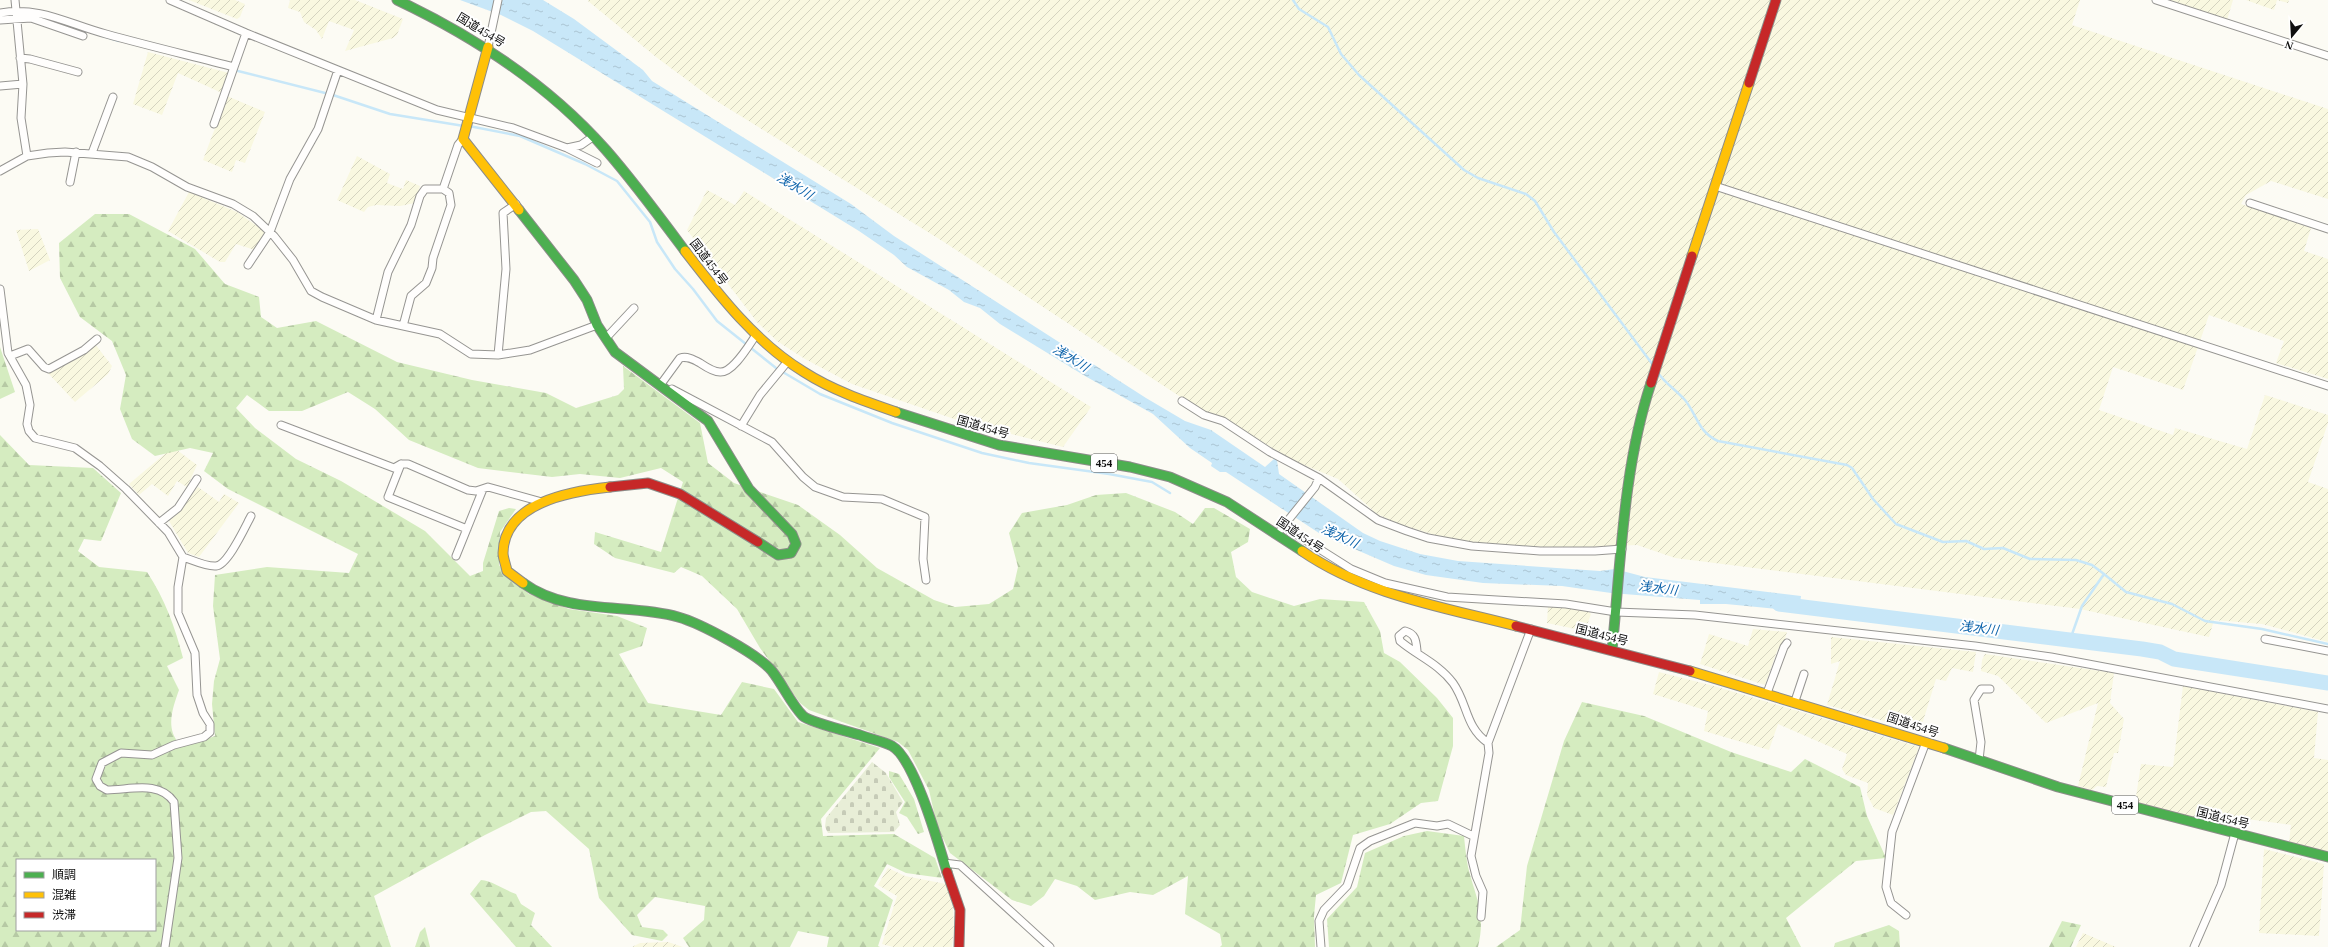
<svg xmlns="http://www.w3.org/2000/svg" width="2328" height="947" viewBox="0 0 2328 947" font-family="'Times New Roman','Noto Sans JP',serif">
<defs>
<pattern id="farmland-furrows" width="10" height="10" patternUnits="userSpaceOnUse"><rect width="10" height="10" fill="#f9f8e0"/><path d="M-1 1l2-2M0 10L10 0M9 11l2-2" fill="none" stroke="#d4d3bf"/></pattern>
<pattern id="forest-firs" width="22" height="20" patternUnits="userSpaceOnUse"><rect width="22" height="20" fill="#d5ecc0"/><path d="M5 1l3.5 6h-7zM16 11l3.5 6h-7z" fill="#b6c9a4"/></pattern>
<pattern id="cemetery-stones" width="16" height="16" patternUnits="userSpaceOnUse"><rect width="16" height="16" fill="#e8eed7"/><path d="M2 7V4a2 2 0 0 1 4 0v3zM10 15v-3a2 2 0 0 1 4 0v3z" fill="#c6cbb7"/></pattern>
<pattern id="water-ripples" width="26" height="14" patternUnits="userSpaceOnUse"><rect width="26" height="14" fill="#c8e7f8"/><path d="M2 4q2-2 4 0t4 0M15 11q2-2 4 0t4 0" fill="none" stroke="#abc5d3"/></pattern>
</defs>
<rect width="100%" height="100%" fill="#fcfbf4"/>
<!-- farmland -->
<path fill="url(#farmland-furrows)" d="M 189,0 L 235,0 L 245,4 L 240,17 L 237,19 Z
M 290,0 L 355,0 L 403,19 L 397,35 L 393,38 L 345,51 L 354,30 L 329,21 L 322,39 L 316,30 L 304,22 L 300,12 L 288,8 Z
M 588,0 L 2080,0 L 2072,25 L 2328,109 L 2328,199 L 2271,181 L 2246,195 L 2241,204 L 2311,228 L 2304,251 L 2328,259 L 2328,379 L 2276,363 L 2284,341 L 2209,315 L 2183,390 L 2113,367 L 2099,410 L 2173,435 L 2175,428 L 2247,449 L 2265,395 L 2328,415 L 2328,423 L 2308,482 L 2328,489 L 2328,642 L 2262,624 L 2214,620 L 2209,637 L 2080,609 L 1675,558 L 1637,545 L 1563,548 L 1470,543 L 1445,538 L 1399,524 L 1377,514 L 1338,479 L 1292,460 L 1222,417 L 1202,411 L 944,242 L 710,97 L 656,57 L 588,1 Z
M 2170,0 L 2233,0 L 2227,20 Z
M 2246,0 L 2289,0 L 2288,3 L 2277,0 L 2274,10 Z
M 148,52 L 229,73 L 222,93 L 178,73 L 162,115 L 133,104 Z
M 227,96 L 265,112 L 245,163 L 236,160 L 232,172 L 203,160 Z
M 357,156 L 390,174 L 387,183 L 403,189 L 406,180 L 420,186 L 415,203 L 400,206 L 376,205 L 368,207 L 364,212 L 337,200 Z
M 707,190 L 735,205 L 744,191 L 1091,407 L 1063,447 L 960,421 L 852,384 L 805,359 L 777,341 L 757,322 L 687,230 Z
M 189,192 L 237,212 L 264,231 L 266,234 L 255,250 L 236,244 L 225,262 L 220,262 L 168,231 Z
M 38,229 L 50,260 L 29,271 L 16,230 Z
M 95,344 L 112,366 L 108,374 L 75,402 L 48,373 Z
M 173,447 L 197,465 L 187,487 L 177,481 L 168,496 L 152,484 L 139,495 L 129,484 Z
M 198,487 L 219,502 L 224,494 L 239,503 L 199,557 L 188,553 L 169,521 Z
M 1548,606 L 1587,610 L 1591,614 L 1585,631 L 1547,623 Z
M 1753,629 L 1787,632 L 1785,639 L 1777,651 L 1765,685 L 1700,664 L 1709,634 L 1748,646 Z
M 1831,637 L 1976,652 L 1973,672 L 1952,668 L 1946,681 L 1936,679 L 1920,731 L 1827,705 L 1840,661 L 1831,664 Z
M 1985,654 L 2114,673 L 2110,703 L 2124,719 L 2118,753 L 2114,753 L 2106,787 L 2097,786 L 2092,790 L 2078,786 L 2098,703 L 2046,723 L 1998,676 L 1981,671 L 1982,660 Z
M 1659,672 L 1714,686 L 1919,747 L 1893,815 L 1874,808 L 1867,795 L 1868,783 L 1846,775 L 1842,769 L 1847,754 L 1778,724 L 1769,750 L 1704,731 L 1708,711 L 1653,694 Z
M 2183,686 L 2318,712 L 2314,758 L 2328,760 L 2328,852 L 2289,842 L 2291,825 L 2209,814 L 2203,815 L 2202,820 L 2135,803 L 2141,764 L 2173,767 Z
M 2264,849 L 2324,864 L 2319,936 L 2259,933 Z
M 888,868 L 905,876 L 946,884 L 953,908 L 954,929 L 952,947 L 893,947 L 882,944 L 897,896 L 878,885 Z
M 2083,933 L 2116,947 L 2076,947 Z
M 668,942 L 683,947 L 632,947 L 640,943 Z"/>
<!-- forest -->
<path fill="url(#forest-firs)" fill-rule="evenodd" d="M 95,214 L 129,214 L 195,249 L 225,284 L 259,297 L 261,317 L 277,328 L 316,321 L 397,362 L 472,380 L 546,393 L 576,408 L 618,395 L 624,389 L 623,366 L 700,423 L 708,463 L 734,483 L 798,505 L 840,535 L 877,568 L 934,600 L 955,607 L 989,604 L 1013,589 L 1018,567 L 1009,533 L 1022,513 L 1067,505 L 1096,495 L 1126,493 L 1175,512 L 1193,524 L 1205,508 L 1214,508 L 1250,529 L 1248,542 L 1231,552 L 1236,577 L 1252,592 L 1294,606 L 1320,599 L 1364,602 L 1380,631 L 1384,653 L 1400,662 L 1437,698 L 1453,718 L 1453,746 L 1438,801 L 1421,803 L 1390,824 L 1353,835 L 1341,883 L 1316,895 L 1314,916 L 1315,947 L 1220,947 L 1222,945 L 1220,934 L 1185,914 L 1188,876 L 1153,895 L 1130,892 L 1095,900 L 1077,886 L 1055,879 L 1044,896 L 1031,906 L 1012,900 L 950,853 L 937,826 L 929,790 L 908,750 L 898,742 L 809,710 L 800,703 L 760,648 L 737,609 L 702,576 L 681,567 L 674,573 L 615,558 L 594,544 L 595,532 L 661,552 L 683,482 L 661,468 L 620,478 L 580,474 L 552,477 L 478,468 L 409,440 L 375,409 L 348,392 L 302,411 L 269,411 L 247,395 L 236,408 L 255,428 L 296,459 L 341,481 L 425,531 L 470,576 L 483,571 L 483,563 L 499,511 L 509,508 L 516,509 L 500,532 L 499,565 L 508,577 L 529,594 L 569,609 L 617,616 L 647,628 L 642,646 L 619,654 L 648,703 L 721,715 L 742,682 L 774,689 L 798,722 L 880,748 L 821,819 L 823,836 L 894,834 L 935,858 L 942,878 L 906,873 L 887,864 L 874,886 L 893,900 L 878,946 L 880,947 L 827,947 L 829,937 L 798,931 L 790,947 L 689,947 L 683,938 L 704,920 L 705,906 L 655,897 L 637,915 L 642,927 L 663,930 L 668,935 L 662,941 L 632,935 L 599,898 L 589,849 L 546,811 L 531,812 L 485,835 L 374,896 L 391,947 L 0,947 L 0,435 L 29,465 L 93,468 L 121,493 L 101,541 L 84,539 L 78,551 L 99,567 L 147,572 C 165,599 175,627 183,658 L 167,666 L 179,690 C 173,707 165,728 179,743 L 196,743 L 215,736 L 212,704 L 214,681 L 220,659 L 213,606 L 215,575 L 267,567 L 349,573 L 358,554 L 228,489 L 204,471 L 213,453 L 190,448 L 155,456 L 132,439 L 120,409 L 126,375 L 112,341 L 80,317 L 60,278 L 59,243 ZM 17,860 L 155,860 L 155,930 L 17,930 Z
M 0,347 L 15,392 L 0,399 Z
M 1582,702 L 1644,716 L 1731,752 L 1791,772 L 1805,759 L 1860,787 L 1867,816 L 1886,858 L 1856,861 L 1786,918 L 1801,947 L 1496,947 L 1520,930 L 1527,866 L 1564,741 Z
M 889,771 L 899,774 L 914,799 L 924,832 L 918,834 L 907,817 L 899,813 L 905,802 L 889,777 Z
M 1427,831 L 1464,836 C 1465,846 1466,857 1468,867 C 1476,899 1486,913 1478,947 L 1329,947 L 1327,919 L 1357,887 L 1365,853 L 1404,836 Z
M 481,880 C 493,881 504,890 516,894 L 521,904 L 535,913 L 531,925 L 552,947 L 516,947 L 470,894 Z
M 2062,921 L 2081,925 L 2071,947 L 2049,947 Z
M 1889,925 L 1899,931 L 1900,947 L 1834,947 L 1835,943 Z
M 425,927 L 430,947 L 415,947 L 420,932 Z"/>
<!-- cemetery -->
<path fill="url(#cemetery-stones)" d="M 872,762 L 886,773 L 903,802 L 896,812 L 900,825 L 894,832 L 828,833 L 825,827 L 826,818 Z"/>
<!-- water -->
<path fill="url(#water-ripples)" d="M 460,0 L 543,0 L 574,19 L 643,70 L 652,81 L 851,204 L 894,236 L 1146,398 L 1185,421 L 1211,430 L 1265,467 L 1274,459 L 1277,460 L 1279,474 L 1363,533 L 1380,541 L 1420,554 L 1458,561 L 1600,571 L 1615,569 L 1645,577 L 1801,596 L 1799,611 L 1726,604 L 1700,604 L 1700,600 L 1611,593 L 1562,586 L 1483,583 L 1426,575 L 1394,566 L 1322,535 L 1226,472 L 1220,472 L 1211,466 L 1212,463 L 1190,448 L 1153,414 L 1085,376 L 1000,324 L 980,308 L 964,302 L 949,290 L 907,267 L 894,255 L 859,231 L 533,31 L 501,15 Z"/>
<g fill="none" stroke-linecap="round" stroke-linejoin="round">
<!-- stream -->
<path stroke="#c8e7f8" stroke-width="2.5" d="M 1293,0 L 1299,9 L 1328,27 L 1341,54 L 1359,75 L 1464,170 L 1478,178 L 1526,194 L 1535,201 L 1554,232 L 1653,365
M 49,19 L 119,41
M 234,70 L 333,95 L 390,114 L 464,126
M 469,126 L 520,136 L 585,164 L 617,181 L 650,222 L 657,242 L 675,269 L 693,289 L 717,321 L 776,368 L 820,394 L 892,423 L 982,453 L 1029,463 L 1109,474 L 1152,482 L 1170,493
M 1658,373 C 1665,383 1676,390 1685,400 C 1697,415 1698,432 1718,441 L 1847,465 L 1852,468 L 1873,499 L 1896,524 L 1943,542 L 1966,541 L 1984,549 L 2003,548 L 2030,559 L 2076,560 L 2092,565 L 2104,574
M 2070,640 L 2082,606 L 2104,574 L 2126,592 L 2172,604 L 2205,621 L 2262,629 L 2328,644"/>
<!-- river -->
<path stroke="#c8e7f8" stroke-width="15" d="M 1779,604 L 2142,649 L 2160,652 L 2174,659 L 2328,683"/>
<!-- street casing -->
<g stroke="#969592" stroke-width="9">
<path id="street" d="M 15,0 L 23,84 L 21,118 L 27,156
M 170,0 L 246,33 L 437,110 L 513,128 L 567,148 L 581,145 L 594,136
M 2156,0 L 2328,56
M 0,13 C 41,6 68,24 106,34 C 149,46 192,56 234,67
M 0,20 L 31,18 L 83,36
M 488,47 L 498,0
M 20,58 L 30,59 L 78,72
M 0,86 L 23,84
M 214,124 L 246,33
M 567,148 L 597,163
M 92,153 L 113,97
M 0,171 L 27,156 L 48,153 L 65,152 L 128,157 L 152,167 L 187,187 L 233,204 L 253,216 L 274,236 L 293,260 L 311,291 L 322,297 L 376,320 L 440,334 L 471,354 L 498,355 L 530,350 L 597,325
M 70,182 L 76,152
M 1715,186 L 2328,386
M 2250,203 L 2328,229
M 248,265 L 270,232 L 290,179 L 318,129 L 338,70
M 0,289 L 8,353 L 26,385 L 30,405 L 27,424 L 29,431 L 35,438 L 75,448 L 100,466 L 126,489 L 168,532 L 183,557 L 178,587 L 178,613 L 195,653 L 197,695 L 203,713 L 210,724 L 210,732 L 204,737 L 174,745 L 152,755 L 121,753 L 102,763 L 96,779 L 100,786 L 107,790 C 130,790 159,780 174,802 L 178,858 L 165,947
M 376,320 L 388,272 L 411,225 L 420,196 L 425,189 L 443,189 L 458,145 L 463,139
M 403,326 L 411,296 L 426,283 L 432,268 L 433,258 L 451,205 L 449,193 L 443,189
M 606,338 L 634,308
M 498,355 L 506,269 L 503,213 L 516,204
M 10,356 L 28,349 L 44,367 L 49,369 L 84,350 L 97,339
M 661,384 L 680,358 C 687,356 693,359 700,363 C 706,367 713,372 720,372 C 733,373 749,345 756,335
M 672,389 L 772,442 L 803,477 L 815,487 L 843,497 L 882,499 L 925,517 L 923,559 L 926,580
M 1182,401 L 1204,415 L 1223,421 L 1270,452 L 1319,478 L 1378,520 L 1407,531 L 1428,538 L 1472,546 L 1540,551 L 1595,551 L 1622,549
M 281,425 L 394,468 L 401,464 L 408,464 L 468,490 L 476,491 L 488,487 L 542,502
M 741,426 L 760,395 L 788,361
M 401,464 L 388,497 L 467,529
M 159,523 L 178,508 L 197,479
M 1283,526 L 1351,569 L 1385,583 L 1447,597 L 1566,604 L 1616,612 L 1695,615 L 1975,646 L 2051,657 L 2328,709
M 1281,529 L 1315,487 L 1319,478
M 456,556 L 483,489
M 183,557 C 192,560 207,567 216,566 C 228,565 245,527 251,516
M 2265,639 L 2328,651
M 1417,651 C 1416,641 1416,634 1405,631 L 1399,636 L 1400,641 C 1418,656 1439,664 1453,683 C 1468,704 1465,727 1488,743
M 1767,693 L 1784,647 L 1787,643
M 1795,701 L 1804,674
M 1979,760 L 1981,742 L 1974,700 L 1981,689 L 1990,689
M 944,863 L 960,865 L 1050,947
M 1906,915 L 1891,903 L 1886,887 L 1892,832 L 1926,742
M 1481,917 L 1483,892 L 1476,876 L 1471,856 L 1489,753 L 1488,743 L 1531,629
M 1321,947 L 1319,921 L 1324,910 L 1347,886 L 1360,848 L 1370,841 L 1415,823 L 1437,826 L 1448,824 L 1473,836
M 2194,947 L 2221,885 L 2235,833"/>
</g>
<!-- fast casing -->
<g stroke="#8c8c89" stroke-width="11">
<path id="fast" d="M 397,0 C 475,37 548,84 606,150 C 634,182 659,216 685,251
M 519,210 L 574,280 L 587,300 L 597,325 L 615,352 L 708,421 L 749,489 L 792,534 L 796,544 L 791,553 L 778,555 L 758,542
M 896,412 L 999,445 L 1130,467 L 1170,477 L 1227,502 L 1302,551
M 523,583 C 568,616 629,603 678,617 C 700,623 758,654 772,671 C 783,685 791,704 803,716 C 809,722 850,732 860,735 C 870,739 883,741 892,746 C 915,759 939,846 947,872
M 1612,650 C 1621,561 1623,468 1651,383
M 1944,748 L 2058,787 L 2328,857"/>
</g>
<!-- slow casing -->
<g stroke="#8c8c89" stroke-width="11">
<path id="slow" d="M 488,47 L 463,139 L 519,210
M 685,251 C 719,295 755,342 804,372 C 832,390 864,401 896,412
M 1692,256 L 1749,83
M 1302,551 C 1366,595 1443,607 1516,626
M 523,583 L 507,571 C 506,565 503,558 503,553 C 504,502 572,491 610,487
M 1690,671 L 1944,748"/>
</g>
<!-- jam casing -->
<g stroke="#8c8c89" stroke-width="11">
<path id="jam" d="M 1749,83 L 1776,0
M 1651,383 L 1692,256
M 610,487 L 648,483 L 680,494 L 758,542
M 1516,626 L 1690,671
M 947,872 L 960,910 L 959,947"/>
</g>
<!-- street -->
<use href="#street" stroke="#fffefd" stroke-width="7"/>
<!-- fast -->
<use href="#fast" stroke="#4caf50" stroke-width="9"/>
<!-- slow -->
<use href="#slow" stroke="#ffc107" stroke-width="9"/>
<!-- jam -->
<use href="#jam" stroke="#c62828" stroke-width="9"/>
</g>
<g text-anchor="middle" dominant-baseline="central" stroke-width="4" stroke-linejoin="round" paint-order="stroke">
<!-- shield labels -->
<g fill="#fff" stroke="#575757" stroke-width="1">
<rect x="1091" y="454" width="26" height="18" rx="3"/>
<rect x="2112" y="796" width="26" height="18" rx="3"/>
</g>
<g font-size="11" font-weight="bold" fill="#0f0f0f">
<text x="1104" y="463">454</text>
<text x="2125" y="805">454</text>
</g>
<!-- street labels -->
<g font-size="12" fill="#0f0f0f" stroke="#fff">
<text transform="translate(481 30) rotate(31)">国道454号</text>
<text transform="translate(709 262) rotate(53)">国道454号</text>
<text transform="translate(983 427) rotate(16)">国道454号</text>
<text transform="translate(1300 535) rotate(34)">国道454号</text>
<text transform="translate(1602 635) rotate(14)">国道454号</text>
<text transform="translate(1913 725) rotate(18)">国道454号</text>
<text transform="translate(2223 818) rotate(14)">国道454号</text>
</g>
<!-- water labels -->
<g font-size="13" font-style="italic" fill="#0e64ab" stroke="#fff">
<text transform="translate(795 186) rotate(32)">浅水川</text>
<text transform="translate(1071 358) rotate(32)">浅水川</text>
<text transform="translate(1340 536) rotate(25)">浅水川</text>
<text transform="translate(1658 588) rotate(7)">浅水川</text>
<text transform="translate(1979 628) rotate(7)">浅水川</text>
</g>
</g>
<!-- legend -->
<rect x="16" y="859" width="140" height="72" fill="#ffffff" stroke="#9f9f9f"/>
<rect x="24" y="872" width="20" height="6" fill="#4caf50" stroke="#9f9f9f"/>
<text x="52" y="879" font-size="12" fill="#0f0f0f">順調</text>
<rect x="24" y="892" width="20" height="6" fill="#ffc107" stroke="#9f9f9f"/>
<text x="52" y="899" font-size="12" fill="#0f0f0f">混雑</text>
<rect x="24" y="912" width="20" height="6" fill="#c62828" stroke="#9f9f9f"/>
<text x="52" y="919" font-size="12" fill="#0f0f0f">渋滞</text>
<!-- north arrow -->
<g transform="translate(2292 36) rotate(198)" stroke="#ffffff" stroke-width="3" paint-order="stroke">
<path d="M0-3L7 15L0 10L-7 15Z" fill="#0f0f0f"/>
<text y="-6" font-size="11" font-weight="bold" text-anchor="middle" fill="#0f0f0f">N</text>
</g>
</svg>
